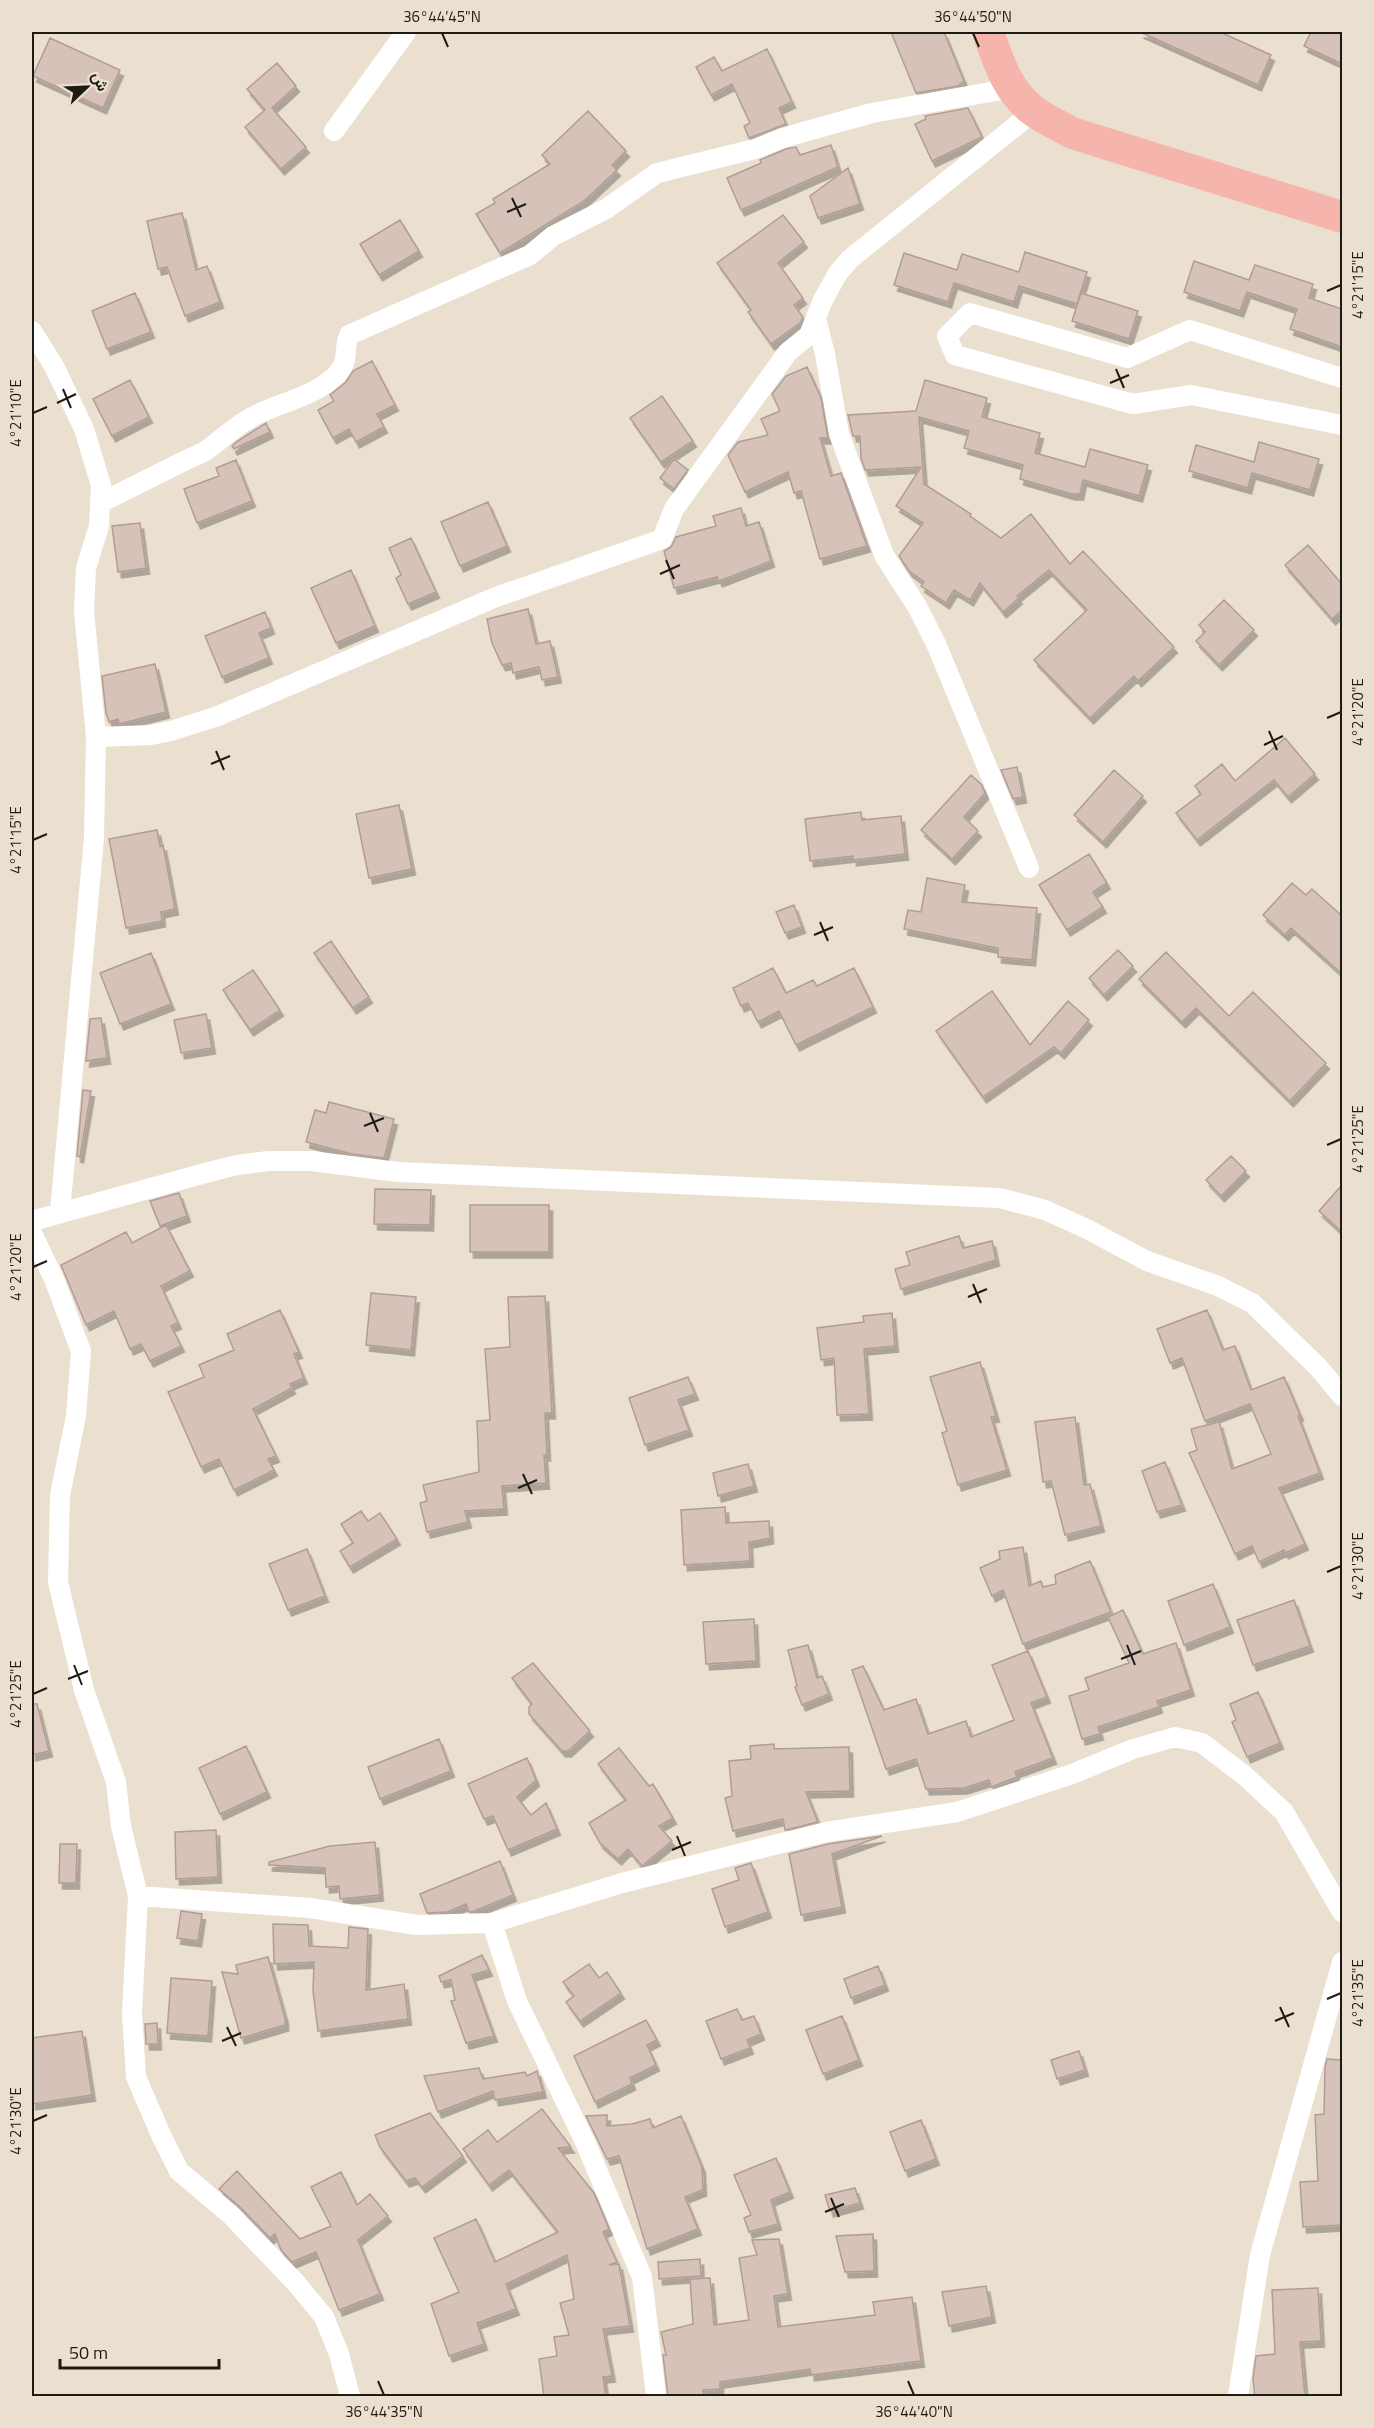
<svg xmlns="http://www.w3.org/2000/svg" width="1374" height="2428" viewBox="0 0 1374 2428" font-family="'Titillium Web',Vazirmatn,sans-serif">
<defs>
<filter id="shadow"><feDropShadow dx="3.5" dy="6" stdDeviation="0" flood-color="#0004"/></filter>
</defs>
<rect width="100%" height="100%" fill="#ebe0cf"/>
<!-- building -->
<path fill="#d7c2ba" stroke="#b19d95" stroke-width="1.5" filter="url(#shadow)" d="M 891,32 L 944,32 L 964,81 L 958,86 L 916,93 Z
M 1140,32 L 1220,32 L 1271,55 L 1258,85 Z
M 1311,32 L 1342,32 L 1342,64 L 1304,46 Z
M 50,38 L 120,70 L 103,108 L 33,76 Z
M 767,49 L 792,102 L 779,108 L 786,124 L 749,138 L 744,126 L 750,123 L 732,84 L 711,95 L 696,67 L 714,57 L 722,71 Z
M 277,63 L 296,86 L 272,108 L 306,147 L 281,169 L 245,127 L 265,110 L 247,89 Z
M 968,108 L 982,137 L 932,161 L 915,124 L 926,119 L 925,116 Z
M 588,111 L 626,151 L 612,165 L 617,170 L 584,201 L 500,253 L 476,214 L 495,203 L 493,199 L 550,164 L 542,155 Z
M 831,145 L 838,167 L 741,210 L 727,178 L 761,163 L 760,160 L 786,149 L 796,147 L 800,155 Z
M 848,168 L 860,204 L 818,218 L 810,196 Z
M 182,213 L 196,270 L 207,266 L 220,302 L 185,316 L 167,267 L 158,269 L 147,221 Z
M 783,215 L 804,242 L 778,263 L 803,298 L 794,305 L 803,317 L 801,322 L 771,344 L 748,312 L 751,310 L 717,263 Z
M 400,220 L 419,251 L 379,275 L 360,244 Z
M 1025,252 L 1087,272 L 1077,304 L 1019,286 L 1014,302 L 954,283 L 948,302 L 894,285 L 904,253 L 957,270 L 962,254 L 1019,272 Z
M 1194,261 L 1249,280 L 1255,265 L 1313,284 L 1309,298 L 1342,309 L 1342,347 L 1290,329 L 1297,309 L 1247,292 L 1240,311 L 1184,292 Z
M 135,293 L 151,332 L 107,349 L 92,311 Z
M 1081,293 L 1138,311 L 1129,339 L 1072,321 Z
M 372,361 L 395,405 L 377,414 L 384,427 L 356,442 L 349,429 L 333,438 L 318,410 L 334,401 L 330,395 L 346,382 L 353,371 Z
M 807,367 L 821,398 L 828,438 L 820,438 L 831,476 L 841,473 L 867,546 L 820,559 L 801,491 L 794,493 L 788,472 L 745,492 L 728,455 L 738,442 L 768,435 L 761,419 L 780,411 L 772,394 L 786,376 Z
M 130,380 L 149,417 L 112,436 L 93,399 Z
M 925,380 L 987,398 L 982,417 L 1040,433 L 1035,453 L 1085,467 L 1090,449 L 1148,465 L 1139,496 L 1083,480 L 1080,494 L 1072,494 L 1020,479 L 1023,465 L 964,448 L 969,431 L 919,417 L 924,484 L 971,514 L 970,516 L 1001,538 L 1031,514 L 1070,564 L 1083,551 L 1174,647 L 1138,681 L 1134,676 L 1090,718 L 1034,660 L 1087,610 L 1049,570 L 1017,596 L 1019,598 L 1003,612 L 980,583 L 970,600 L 954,590 L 946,603 L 921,586 L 924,582 L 909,571 L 899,556 L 923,523 L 896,506 L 921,467 L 865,470 L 861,458 L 860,436 L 853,436 L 848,415 L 916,411 Z
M 662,396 L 693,441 L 661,462 L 630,418 Z
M 266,423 L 270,432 L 234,449 L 232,446 L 236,442 Z
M 1259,442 L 1319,459 L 1310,490 L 1252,473 L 1248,488 L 1189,471 L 1196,445 L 1254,462 Z
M 674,459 L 688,470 L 674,489 L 660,478 Z
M 236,460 L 252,501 L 197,523 L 184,489 L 219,476 L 216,468 Z
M 488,502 L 507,546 L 460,566 L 441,522 Z
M 741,508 L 746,526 L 759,522 L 771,561 L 719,581 L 717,577 L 674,588 L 664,551 L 671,547 L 676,537 L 716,526 L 713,516 Z
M 140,523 L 146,568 L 118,572 L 112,526 Z
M 411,538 L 436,592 L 408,604 L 396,578 L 401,575 L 389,548 Z
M 1308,545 L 1342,584 L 1342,610 L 1332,619 L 1285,565 Z
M 351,570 L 375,626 L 336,643 L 311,588 Z
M 1224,600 L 1254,630 L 1219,665 L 1196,641 L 1205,632 L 1199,625 Z
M 528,609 L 536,644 L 550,641 L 558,677 L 542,680 L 539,667 L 513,673 L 511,663 L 502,665 L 492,643 L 487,619 Z
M 265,612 L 271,628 L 259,633 L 269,658 L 222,677 L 205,636 Z
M 155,664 L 166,712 L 119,724 L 118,719 L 109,722 L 106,713 L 102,676 Z
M 1285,738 L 1315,774 L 1288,797 L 1274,780 L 1197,840 L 1176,813 L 1201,794 L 1195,786 L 1222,764 L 1235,781 Z
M 1017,767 L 1023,797 L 1013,799 L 1001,770 Z
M 1114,770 L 1143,796 L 1103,842 L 1074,815 Z
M 971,775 L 982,785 L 985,793 L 964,817 L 978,831 L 952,859 L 921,830 Z
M 399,805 L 412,869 L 369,878 L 356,814 Z
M 861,812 L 862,820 L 901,816 L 905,854 L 853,860 L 853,856 L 810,861 L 805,819 Z
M 157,830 L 160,846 L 163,845 L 175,909 L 161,912 L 162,921 L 126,928 L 109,839 Z
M 1089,854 L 1107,883 L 1093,892 L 1103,907 L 1067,930 L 1039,885 Z
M 927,878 L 965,885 L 962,902 L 1037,908 L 1032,960 L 998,957 L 998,948 L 904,929 L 908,910 L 921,912 Z
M 1292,883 L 1306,895 L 1312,889 L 1342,916 L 1342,974 L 1291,928 L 1285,935 L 1263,915 Z
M 794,905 L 802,927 L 785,933 L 776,912 Z
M 331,941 L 369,997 L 353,1008 L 314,953 Z
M 1118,950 L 1133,966 L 1104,995 L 1089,978 Z
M 1166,952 L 1229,1016 L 1253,992 L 1326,1063 L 1290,1101 L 1196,1008 L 1182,1022 L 1139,979 Z
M 151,953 L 171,1004 L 120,1024 L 100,973 Z
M 773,968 L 786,993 L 813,980 L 817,986 L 854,968 L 873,1007 L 796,1045 L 779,1011 L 758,1022 L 748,1003 L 741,1006 L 733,988 Z
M 253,970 L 280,1010 L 250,1030 L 223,990 Z
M 992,991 L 1030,1045 L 1068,1001 L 1089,1020 L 1061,1053 L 1054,1047 L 983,1097 L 936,1031 Z
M 206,1014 L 212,1048 L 181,1053 L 174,1020 Z
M 101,1018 L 107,1058 L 86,1061 L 90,1019 Z
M 83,1090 L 91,1091 L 80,1157 L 77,1156 Z
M 329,1102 L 394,1119 L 384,1158 L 352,1154 L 306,1142 L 315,1110 L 326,1113 Z
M 1231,1156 L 1246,1171 L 1221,1196 L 1206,1180 Z
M 1342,1185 L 1342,1232 L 1319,1211 Z
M 375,1189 L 431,1190 L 430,1225 L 374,1224 Z
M 179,1193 L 187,1216 L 160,1226 L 150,1201 Z
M 470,1205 L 549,1205 L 549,1252 L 470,1252 Z
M 166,1225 L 190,1271 L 161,1286 L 178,1323 L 171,1326 L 181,1346 L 150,1361 L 141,1344 L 130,1349 L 114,1311 L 86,1325 L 61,1265 L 126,1232 L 132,1243 Z
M 959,1236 L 963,1248 L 992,1241 L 996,1260 L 901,1289 L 895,1269 L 910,1265 L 906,1252 Z
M 371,1293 L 416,1297 L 411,1350 L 366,1345 Z
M 545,1296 L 552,1413 L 545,1413 L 547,1455 L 544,1455 L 546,1483 L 502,1486 L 504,1509 L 465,1511 L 468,1522 L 427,1532 L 420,1503 L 427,1501 L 423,1485 L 479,1472 L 477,1421 L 490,1420 L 485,1349 L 510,1347 L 508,1297 Z
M 280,1310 L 299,1352 L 294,1354 L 304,1378 L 290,1384 L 292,1388 L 253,1409 L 276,1456 L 268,1459 L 274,1470 L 234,1490 L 219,1459 L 201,1467 L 168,1392 L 204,1377 L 199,1365 L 234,1350 L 227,1334 Z
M 1207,1310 L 1223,1350 L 1235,1346 L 1251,1390 L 1284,1377 L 1300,1415 L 1298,1416 L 1320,1473 L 1279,1488 L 1305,1544 L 1285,1553 L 1284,1550 L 1259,1562 L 1252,1546 L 1235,1554 L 1189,1453 L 1197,1450 L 1191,1429 L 1219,1422 L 1232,1469 L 1271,1454 L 1250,1404 L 1205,1421 L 1182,1358 L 1170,1363 L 1157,1329 Z
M 892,1313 L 895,1346 L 864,1349 L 869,1414 L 837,1415 L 834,1358 L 821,1360 L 817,1328 L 864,1322 L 863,1316 Z
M 980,1362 L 996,1416 L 991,1417 L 1007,1470 L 958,1485 L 942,1433 L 947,1431 L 930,1377 Z
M 688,1377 L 695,1394 L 678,1400 L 689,1430 L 645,1445 L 629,1398 Z
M 1075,1417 L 1084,1485 L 1090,1484 L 1101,1526 L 1065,1535 L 1051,1481 L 1043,1482 L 1035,1422 Z
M 1165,1462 L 1182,1505 L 1157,1512 L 1142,1471 Z
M 748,1464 L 754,1486 L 718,1496 L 713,1473 Z
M 725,1507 L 726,1523 L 769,1521 L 770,1538 L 749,1542 L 750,1561 L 684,1565 L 681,1510 Z
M 361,1511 L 368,1521 L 380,1513 L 397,1539 L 350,1567 L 340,1551 L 353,1543 L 341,1524 Z
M 1023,1547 L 1029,1586 L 1041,1581 L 1043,1587 L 1056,1584 L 1055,1575 L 1090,1561 L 1111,1612 L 1023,1644 L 1003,1590 L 992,1596 L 980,1568 L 1000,1559 L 999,1551 Z
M 307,1549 L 325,1596 L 288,1610 L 269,1564 Z
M 1213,1584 L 1230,1627 L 1184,1645 L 1168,1601 Z
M 1294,1600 L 1310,1646 L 1253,1665 L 1237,1620 Z
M 1123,1610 L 1143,1654 L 1176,1643 L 1191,1690 L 1157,1701 L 1159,1707 L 1098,1727 L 1100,1734 L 1082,1739 L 1069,1696 L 1089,1690 L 1085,1678 L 1129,1663 L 1108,1617 Z
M 754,1619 L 756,1661 L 706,1664 L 703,1622 Z
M 808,1645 L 817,1678 L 822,1676 L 829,1694 L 802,1705 L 795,1687 L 797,1686 L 788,1650 Z
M 1028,1651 L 1047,1697 L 1031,1703 L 1053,1758 L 1015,1772 L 1017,1777 L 991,1787 L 989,1780 L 964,1788 L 926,1789 L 916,1759 L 886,1769 L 852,1670 L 863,1666 L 884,1710 L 916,1699 L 928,1734 L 966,1721 L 971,1737 L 1014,1720 L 992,1665 Z
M 533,1663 L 590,1731 L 568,1751 L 562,1751 L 529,1714 L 529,1707 L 532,1704 L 512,1678 Z
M 1258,1692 L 1280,1743 L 1247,1757 L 1232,1722 L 1236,1720 L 1230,1704 Z
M 32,1704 L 37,1704 L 49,1751 L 32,1755 Z
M 439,1739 L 451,1771 L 380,1799 L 368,1767 Z
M 774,1744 L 774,1749 L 849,1747 L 850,1791 L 806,1792 L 818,1822 L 785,1830 L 783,1819 L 733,1831 L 725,1798 L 732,1796 L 729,1761 L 751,1759 L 750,1746 Z
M 246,1746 L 267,1792 L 220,1814 L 199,1768 Z
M 619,1748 L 649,1786 L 653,1784 L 673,1818 L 659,1826 L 672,1841 L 642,1866 L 628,1849 L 618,1859 L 600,1843 L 589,1823 L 626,1800 L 598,1764 Z
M 527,1758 L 536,1780 L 517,1797 L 531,1815 L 546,1803 L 557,1829 L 508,1850 L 493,1816 L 484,1819 L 468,1784 Z
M 216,1830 L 218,1877 L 176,1879 L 175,1832 Z
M 882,1836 L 832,1854 L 842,1907 L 801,1915 L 789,1854 L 828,1844 Z
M 375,1842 L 380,1895 L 340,1899 L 339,1886 L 326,1887 L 325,1868 L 269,1865 L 269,1862 L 330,1846 Z
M 60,1844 L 77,1844 L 76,1883 L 59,1883 Z
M 500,1861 L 513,1895 L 472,1912 L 469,1912 L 466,1904 L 447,1912 L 427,1913 L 420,1894 Z
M 751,1863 L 768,1912 L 725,1927 L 712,1889 L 739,1880 L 735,1868 Z
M 181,1911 L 202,1914 L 198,1941 L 177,1938 Z
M 273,1924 L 308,1925 L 309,1946 L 348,1948 L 349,1927 L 368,1929 L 366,1990 L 404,1984 L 408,2019 L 318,2031 L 313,1991 L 314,1962 L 274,1964 Z
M 482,1955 L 489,1970 L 472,1975 L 494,2036 L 466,2043 L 451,2001 L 455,2000 L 451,1980 L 441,1982 L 439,1976 Z
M 268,1957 L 285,2018 L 285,2025 L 241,2038 L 222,1972 L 238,1974 L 236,1965 Z
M 589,1964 L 599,1978 L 607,1972 L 621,1993 L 580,2021 L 566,2002 L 574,1996 L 563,1982 Z
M 878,1966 L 885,1985 L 851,1998 L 844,1979 Z
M 171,1978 L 212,1981 L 208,2036 L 167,2033 Z
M 737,2009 L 742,2020 L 754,2016 L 761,2034 L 747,2040 L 750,2048 L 721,2059 L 706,2021 Z
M 842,2016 L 859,2060 L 823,2074 L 806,2030 Z
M 646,2020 L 657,2040 L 647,2045 L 656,2065 L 630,2078 L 632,2084 L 595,2102 L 574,2056 Z
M 157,2023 L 158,2044 L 146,2044 L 145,2024 Z
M 82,2031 L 92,2095 L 32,2104 L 32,2038 Z
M 1079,2051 L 1085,2070 L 1057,2079 L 1051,2060 Z
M 1327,2059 L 1342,2060 L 1342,2225 L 1303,2227 L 1300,2182 L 1318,2181 L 1315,2115 L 1324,2114 L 1325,2067 Z
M 479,2068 L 483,2079 L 525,2072 L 527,2076 L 537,2071 L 543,2092 L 495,2100 L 493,2091 L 438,2112 L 424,2076 Z
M 542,2109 L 571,2147 L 558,2148 L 594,2193 L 609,2229 L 603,2232 L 617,2262 L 609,2265 L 619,2264 L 630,2326 L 603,2329 L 612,2376 L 603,2377 L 606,2397 L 544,2397 L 539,2359 L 557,2356 L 554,2337 L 569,2335 L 560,2303 L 574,2299 L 567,2255 L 506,2284 L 516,2309 L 477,2323 L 484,2344 L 449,2356 L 431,2304 L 459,2292 L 434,2238 L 476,2219 L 495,2262 L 558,2232 L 509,2170 L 489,2185 L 463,2149 L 488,2130 L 497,2142 Z
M 430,2113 L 463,2156 L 422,2187 L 415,2178 L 406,2181 L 380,2147 L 375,2135 Z
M 607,2115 L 607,2126 L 632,2124 L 650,2119 L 653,2128 L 681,2116 L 702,2167 L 703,2190 L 685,2197 L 698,2229 L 647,2249 L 619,2156 L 607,2159 L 586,2116 Z
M 921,2120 L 936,2159 L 905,2171 L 890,2132 Z
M 776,2158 L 790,2192 L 771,2200 L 778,2224 L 749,2232 L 744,2218 L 751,2215 L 734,2175 Z
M 237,2171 L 300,2239 L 331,2226 L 311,2187 L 341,2172 L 357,2205 L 370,2194 L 388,2216 L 358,2240 L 380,2294 L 339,2310 L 316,2252 L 292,2262 L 281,2250 L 275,2234 L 270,2238 L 240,2207 L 219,2189 Z
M 855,2188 L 860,2203 L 830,2211 L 825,2195 Z
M 873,2234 L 874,2271 L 845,2272 L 836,2236 Z
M 779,2239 L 788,2294 L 774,2296 L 778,2327 L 875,2315 L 873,2302 L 912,2297 L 921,2361 L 811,2375 L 810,2369 L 720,2382 L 720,2389 L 703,2390 L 704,2397 L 668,2397 L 663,2355 L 666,2355 L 661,2332 L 693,2324 L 690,2279 L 710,2278 L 714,2325 L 749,2320 L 739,2258 L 757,2255 L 752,2240 Z
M 700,2259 L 701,2276 L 659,2279 L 658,2262 Z
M 986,2286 L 992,2317 L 949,2326 L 942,2292 Z
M 1318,2288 L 1321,2341 L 1300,2342 L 1305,2397 L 1255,2397 L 1253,2379 L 1256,2356 L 1275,2354 L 1272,2290 Z"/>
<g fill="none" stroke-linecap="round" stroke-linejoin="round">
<!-- minor -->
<path stroke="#fff" stroke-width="20" d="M 334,131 L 406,32
M 816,319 L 825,354 L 839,434 L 884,555 L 918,608 L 937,646 L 1029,868
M 32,331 L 54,366 L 84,429 L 101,485 L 99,526 L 86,568 L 84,611 L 96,737 L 94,838 L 60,1212
M 1342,378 L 1190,330 L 1127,358 L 970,313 L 947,336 L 955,355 L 1133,404 L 1191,395 L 1342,425
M 100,503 C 126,490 152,477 178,464 C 187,459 199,455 207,450 C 222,439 235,426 252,417 C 280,402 316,397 338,373 C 350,359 343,349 349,335 L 530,255 L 553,236 L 606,209 L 657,173 L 755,149 L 782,138 L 872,113 L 1013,88
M 96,737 L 151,735 L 171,731 L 218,716 L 496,597 L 662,539 L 674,509 L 788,352 L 809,335 L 823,300 L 838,273 L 850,259 L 1033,112
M 32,1221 L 209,1172 L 237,1165 L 268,1161 L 311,1161 L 398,1172 L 1000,1198 L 1045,1210 L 1087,1229 L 1147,1261 L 1218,1286 L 1252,1303 L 1318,1367 L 1342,1396
M 32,1233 L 54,1279 L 81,1351 L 76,1416 L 60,1495 L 58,1582 L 84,1690 L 116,1782 L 121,1826 L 138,1896 L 132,2013 L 136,2077 L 161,2135 L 179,2171 L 231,2215 L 296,2283 L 324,2317 L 339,2354 L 350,2396
M 138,1896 L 310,1908 L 417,1925 L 492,1923 L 622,1883 L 826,1832 L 957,1812 L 1072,1774 L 1133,1749 L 1175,1737 L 1202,1743 L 1245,1776 L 1284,1812 L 1342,1912
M 492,1923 L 517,2001 L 586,2144 L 642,2277 L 656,2396
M 1238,2396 L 1260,2255 L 1342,1962"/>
<!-- primary -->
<path stroke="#f5b5ad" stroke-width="32" d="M 988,32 C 998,61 1008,93 1035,112 C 1046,120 1060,126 1072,133 L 1342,217"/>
</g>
<!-- ticks -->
<path fill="none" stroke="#1e1a14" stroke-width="2" d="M 442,33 L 448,47M 973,33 L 979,47M 512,198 L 521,217M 507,212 L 526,204M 1327,291 L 1341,285M 1116,369 L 1124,388M 1110,383 L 1129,375M 63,389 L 71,408M 57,403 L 76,394M 33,413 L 47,407M 666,560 L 674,579M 660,574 L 680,565M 1327,718 L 1341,712M 1269,731 L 1277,750M 1264,745 L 1283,736M 216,751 L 224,770M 211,764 L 230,756M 33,840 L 47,834M 820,922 L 828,941M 814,935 L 833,927M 370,1113 L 378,1132M 364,1126 L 384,1118M 1327,1145 L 1341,1139M 33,1267 L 47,1261M 973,1284 L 981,1303M 968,1297 L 987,1289M 523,1474 L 532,1494M 518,1488 L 537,1480M 1327,1572 L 1341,1566M 1127,1645 L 1135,1665M 1121,1659 L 1141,1651M 74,1665 L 82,1685M 68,1679 L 88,1671M 33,1694 L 47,1688M 677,1836 L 685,1856M 672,1850 L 691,1842M 1327,1999 L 1341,1993M 1280,2007 L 1289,2027M 1275,2021 L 1294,2013M 227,2027 L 236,2046M 222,2041 L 241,2033M 33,2121 L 47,2115M 831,2198 L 839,2217M 825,2212 L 844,2204M 378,2381 L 384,2395M 908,2381 L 914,2395"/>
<!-- border -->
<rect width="1374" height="2428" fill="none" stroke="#ebe0cf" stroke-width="66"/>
<!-- north arrow -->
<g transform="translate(87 87) rotate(67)" stroke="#ebe0cf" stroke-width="4.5" paint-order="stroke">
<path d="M0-4.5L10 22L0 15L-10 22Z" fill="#1e1a14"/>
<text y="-9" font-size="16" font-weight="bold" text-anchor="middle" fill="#1e1a14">ش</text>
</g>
<!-- scale -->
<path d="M60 2359v9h159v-9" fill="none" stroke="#1e1a14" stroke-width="3"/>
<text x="69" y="2359" font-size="18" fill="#1e1a14" stroke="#ebe0cf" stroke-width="4.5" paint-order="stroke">50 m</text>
<rect x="33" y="33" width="1308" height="2362" fill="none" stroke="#1e1a14" stroke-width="2"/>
<g font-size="15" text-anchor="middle" fill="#1e1a14">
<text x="442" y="22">36°44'45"N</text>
<text x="973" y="22">36°44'50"N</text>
<text transform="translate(1358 285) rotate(-90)" y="5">4°21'15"E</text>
<text transform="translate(16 413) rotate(-90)" y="5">4°21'10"E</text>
<text transform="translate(1358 712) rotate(-90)" y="5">4°21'20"E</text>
<text transform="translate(16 840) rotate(-90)" y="5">4°21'15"E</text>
<text transform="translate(1358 1139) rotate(-90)" y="5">4°21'25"E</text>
<text transform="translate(16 1267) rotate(-90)" y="5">4°21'20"E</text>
<text transform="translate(1358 1566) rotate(-90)" y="5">4°21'30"E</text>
<text transform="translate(16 1694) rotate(-90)" y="5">4°21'25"E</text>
<text transform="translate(1358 1993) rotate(-90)" y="5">4°21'35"E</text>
<text transform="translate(16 2121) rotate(-90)" y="5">4°21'30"E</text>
<text x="384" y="2417">36°44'35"N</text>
<text x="914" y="2417">36°44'40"N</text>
</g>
</svg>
